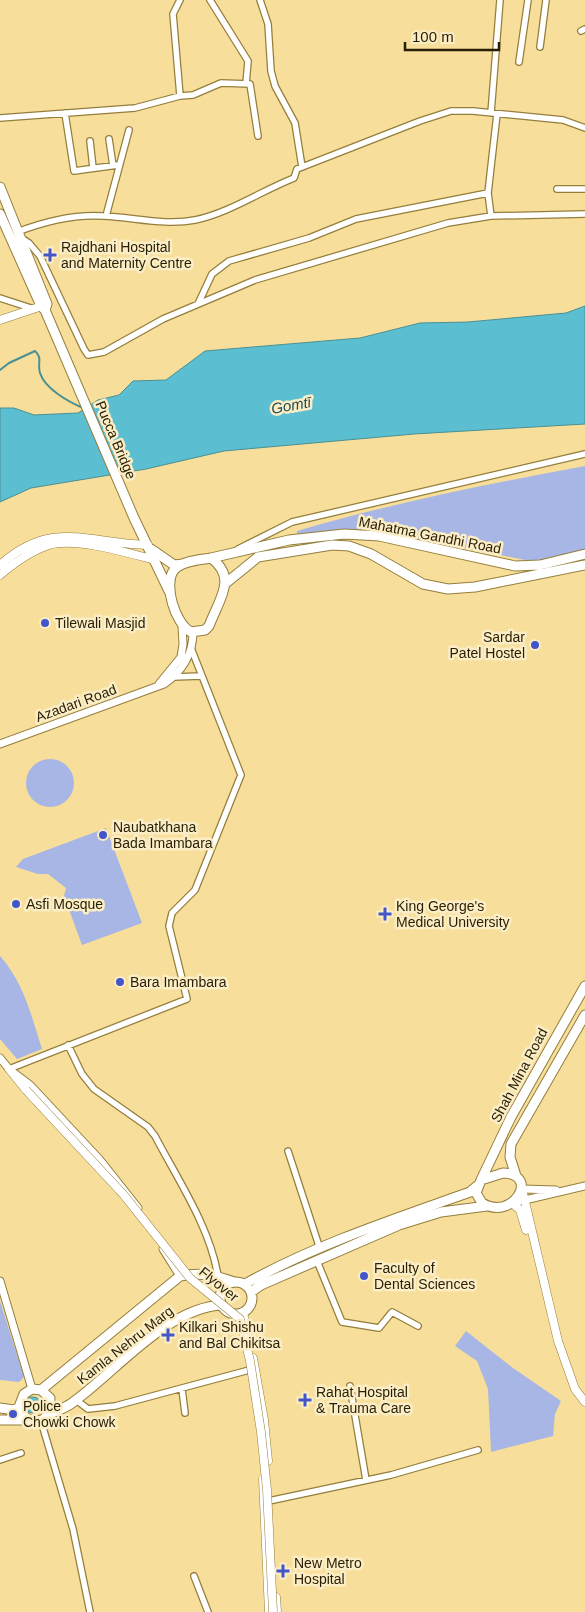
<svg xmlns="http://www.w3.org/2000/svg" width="585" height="1612" viewBox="0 0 585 1612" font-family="Arial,sans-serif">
<rect width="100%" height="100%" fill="#f7df9b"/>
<!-- green -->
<path fill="#a7b6e5" d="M 585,466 L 585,551 L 554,559 L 530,561 L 380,531 L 354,529 L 297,536 L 297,531 C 392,503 488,484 585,466 Z
M26 783a24 24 0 1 1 48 0a24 24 0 1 1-48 0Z
M 106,828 L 142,923 L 82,945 L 64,896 L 66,888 L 48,874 L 38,874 L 16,867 L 23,859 Z
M 0,956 C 24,983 31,1015 42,1049 L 17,1059 L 0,1039 Z
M 0,1301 L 24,1377 L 19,1382 L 0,1380 Z
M 466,1331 L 513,1368 L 561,1401 L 555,1414 L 553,1436 L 491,1452 L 488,1389 L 477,1361 L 455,1346 Z"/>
<!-- water -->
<path fill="#5bbfd1" stroke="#4b8f93" d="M 585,306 L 585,424 L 414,434 L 224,451 L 146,469 L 31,488 L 0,502 L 0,408 L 14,408 L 34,415 L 78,413 L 98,400 L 119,395 L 133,381 L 166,380 L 205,351 L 360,338 L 420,323 L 468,322 L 566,313 Z
M25 1405a8 8 0 1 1 16 0a8 8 0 1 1-16 0Z"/>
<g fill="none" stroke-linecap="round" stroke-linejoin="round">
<!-- stream -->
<path stroke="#4b8f93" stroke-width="2" d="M 0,370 L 9,363 L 35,351 C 43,358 37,363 40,373 C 45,389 69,402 83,408"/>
<!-- minor casing -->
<g stroke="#947e3b" stroke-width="8">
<path id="minor" d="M 210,0 L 248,61 L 246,84
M 260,0 L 268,24 L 271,71 L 275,86 L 295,123 L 302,167
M 581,31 L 585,29
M 540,47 L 546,0
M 519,62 L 528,0
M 180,96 L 173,14 L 180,0
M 65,113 L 74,171 L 118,165
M 491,113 L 500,0
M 0,118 L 135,108 L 180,96 L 193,95 L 221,83 L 250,84 L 258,136
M 109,139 L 113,166
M 90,141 L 93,168
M 557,189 L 585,189
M 106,216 L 129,130
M 491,216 L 585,214
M 17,232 C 43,222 74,214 103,216 C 133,217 165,226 195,220 C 229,213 261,191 294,178 L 297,169 L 420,121 L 451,111 L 473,111 L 563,120 L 585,128
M 21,238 L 29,243 L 40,256 L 84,349 L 88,355 L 104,352 L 163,319 L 255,280 L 448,223 L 491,216 L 488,193
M 0,298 L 34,309
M 198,304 L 212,274 L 229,261 L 309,238 L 356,219 L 488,193 L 497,114
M 238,549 L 292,522 L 585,454
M 173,677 L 201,676
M 68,1045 L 82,1074 L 94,1089 L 148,1127 L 155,1136 C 178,1180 210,1227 218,1276
M 9,1069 L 187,999 L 169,926 L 172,913 L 195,890 L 241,775 L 191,648
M 288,1151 L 320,1249
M 317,1261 L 342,1322 L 379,1328 L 392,1312 L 418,1326
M 350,1386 L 366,1480
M 182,1389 L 185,1413
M 76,1400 L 88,1409 L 115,1406 L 253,1369
M 41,1421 L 73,1529 L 90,1612
M 0,1460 L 21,1453
M 264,1502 L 391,1475 L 478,1450
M 194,1576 L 208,1612"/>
</g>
<!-- tertiary casing -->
<g stroke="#947e3b" stroke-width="9">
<path id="tertiary" d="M 159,684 L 181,657 L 183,644 L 182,626
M 0,744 L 164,684 C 182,672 193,654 193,632
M 0,1058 L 9,1069 L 30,1085 L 100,1160 L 138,1208
M 522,1189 L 556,1190
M 512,1203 L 585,1186
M 163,1249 L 180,1276
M 0,1281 L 32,1389"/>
</g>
<!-- secondary casing -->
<g stroke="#947e3b" stroke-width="9">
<path id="secondary" d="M 0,320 L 45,305
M 0,565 C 53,518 88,544 148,545
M 0,575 C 14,563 31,551 49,545 C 75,537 128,553 155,560
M 9,1069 L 26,1090
M 522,1189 L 558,1341 L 575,1389 L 585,1402
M 512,1203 L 520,1210 L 526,1230
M 243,1312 L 247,1335
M 253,1358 L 264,1420 L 268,1461
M 263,1479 L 269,1612
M 276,1597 L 277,1612"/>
</g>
<!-- primary casing -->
<g stroke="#947e3b" stroke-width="11">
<path id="primary" d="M 0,187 L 47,304 L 45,310 L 41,306 L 0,214
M 45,310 L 134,518 L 169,591
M 151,549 L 174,565 L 183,564
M 211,558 L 289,540 L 344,534 L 379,536 L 515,566 L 540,565 L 585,554
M 211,558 C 238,578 219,599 209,626 L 205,630 L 191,632 C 175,624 163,584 174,570 C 181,561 200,560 211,558 Z
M 226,583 L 258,557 L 332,545 L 349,546 L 371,554 L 423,584 L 448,589 L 475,587 L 585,565
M 503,1173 C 541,1174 513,1222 482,1203 L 476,1193 L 481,1180 Z
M 516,1176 L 510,1157 L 511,1144 L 585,1015
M 481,1180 L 511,1117 L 585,986
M220 1298a16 16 0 1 1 32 0a16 16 0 1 1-32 0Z
M 245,1284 C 315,1245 394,1219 470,1192 L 477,1186
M 251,1292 L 261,1285 L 399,1225 L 441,1212 L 487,1206
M 41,1390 L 50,1398 L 50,1410 L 44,1419 C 33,1424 23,1419 19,1407 L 24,1394 L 32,1389 L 41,1390 L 180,1276 C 200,1272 215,1275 234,1282
M 0,1408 L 14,1410 L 19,1407
M 48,1415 C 56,1411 65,1408 72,1403 C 116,1372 166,1308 222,1305
M 0,1420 L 30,1420"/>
</g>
<!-- minor -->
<use href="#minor" stroke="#fff" stroke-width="5.5"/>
<!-- tertiary -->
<use href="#tertiary" stroke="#fff" stroke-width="7"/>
<!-- secondary -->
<use href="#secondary" stroke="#fff" stroke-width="8"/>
<!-- primary -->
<use href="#primary" stroke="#fff" stroke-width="9"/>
<!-- secondary-bridge casing -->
<g stroke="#947e3b" stroke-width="9" stroke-linecap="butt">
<path id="secondary-bridge" d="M 26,1090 L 123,1194 L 190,1278 L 240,1319 L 250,1361 L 261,1432 L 267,1490 L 273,1612"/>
</g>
<!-- secondary-bridge -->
<use href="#secondary-bridge" stroke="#fff" stroke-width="8"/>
</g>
<!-- markers -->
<g fill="#4255c9" stroke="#fbedc5" stroke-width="2">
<path d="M47.5 247.5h5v5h5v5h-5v5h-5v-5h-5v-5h5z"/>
<circle cx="45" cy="623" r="5"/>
<circle cx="535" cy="645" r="5"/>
<circle cx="103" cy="835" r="5"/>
<circle cx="16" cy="904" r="5"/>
<path d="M382.5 906.5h5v5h5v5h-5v5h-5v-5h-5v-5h5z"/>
<circle cx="120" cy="982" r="5"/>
<circle cx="364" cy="1276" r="5"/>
<path d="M165.5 1327.5h5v5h5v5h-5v5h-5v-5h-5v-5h5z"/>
<path d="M302.5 1392.5h5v5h5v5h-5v5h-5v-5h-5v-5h5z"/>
<circle cx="13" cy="1414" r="5"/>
<path d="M280.5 1563.5h5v5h5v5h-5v5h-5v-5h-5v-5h5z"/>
</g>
<g text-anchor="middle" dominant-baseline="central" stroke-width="5" stroke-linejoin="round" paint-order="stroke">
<!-- poi labels -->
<g font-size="14" fill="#271e03" stroke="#fbedc5" text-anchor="start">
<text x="61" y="247">Rajdhani Hospital<tspan x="61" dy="16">and Maternity Centre</tspan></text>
<text x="55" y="623">Tilewali Masjid</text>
<text x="525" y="637" text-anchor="end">Sardar<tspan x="525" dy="16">Patel Hostel</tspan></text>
<text x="113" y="827">Naubatkhana<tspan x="113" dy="16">Bada Imambara</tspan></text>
<text x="26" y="904">Asfi Mosque</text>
<text x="396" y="906">King George's<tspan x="396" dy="16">Medical University</tspan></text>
<text x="130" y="982">Bara Imambara</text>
<text x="374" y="1268">Faculty of<tspan x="374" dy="16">Dental Sciences</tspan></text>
<text x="179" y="1327">Kilkari Shishu<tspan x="179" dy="16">and Bal Chikitsa</tspan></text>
<text x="316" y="1392">Rahat Hospital<tspan x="316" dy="16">&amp; Trauma Care</tspan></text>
<text x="23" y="1406">Police<tspan x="23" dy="16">Chowki Chowk</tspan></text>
<text x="294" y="1563">New Metro<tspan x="294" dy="16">Hospital</tspan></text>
</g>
<!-- street labels -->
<g font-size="14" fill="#271e03" stroke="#fbedc5">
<text transform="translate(116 440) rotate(67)">Pucca Bridge</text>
<text transform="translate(430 535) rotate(11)">Mahatma Gandhi Road</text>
<text transform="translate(76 703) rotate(-20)">Azadari Road</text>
<text transform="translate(519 1075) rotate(-62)">Shah Mina Road</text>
<text transform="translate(219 1284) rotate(39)">Flyover</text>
<text transform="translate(125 1345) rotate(-38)">Kamla Nehru Marg</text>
</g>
<!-- water labels -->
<g font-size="15" font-style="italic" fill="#214e56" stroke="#fbedc5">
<text transform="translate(291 405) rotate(-10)">Gomtī</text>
</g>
</g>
<!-- scale -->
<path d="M405 42v8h94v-8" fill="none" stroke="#271e03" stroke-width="2.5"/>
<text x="412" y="42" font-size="15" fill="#271e03" stroke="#fbedc5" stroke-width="4" paint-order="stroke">100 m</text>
</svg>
